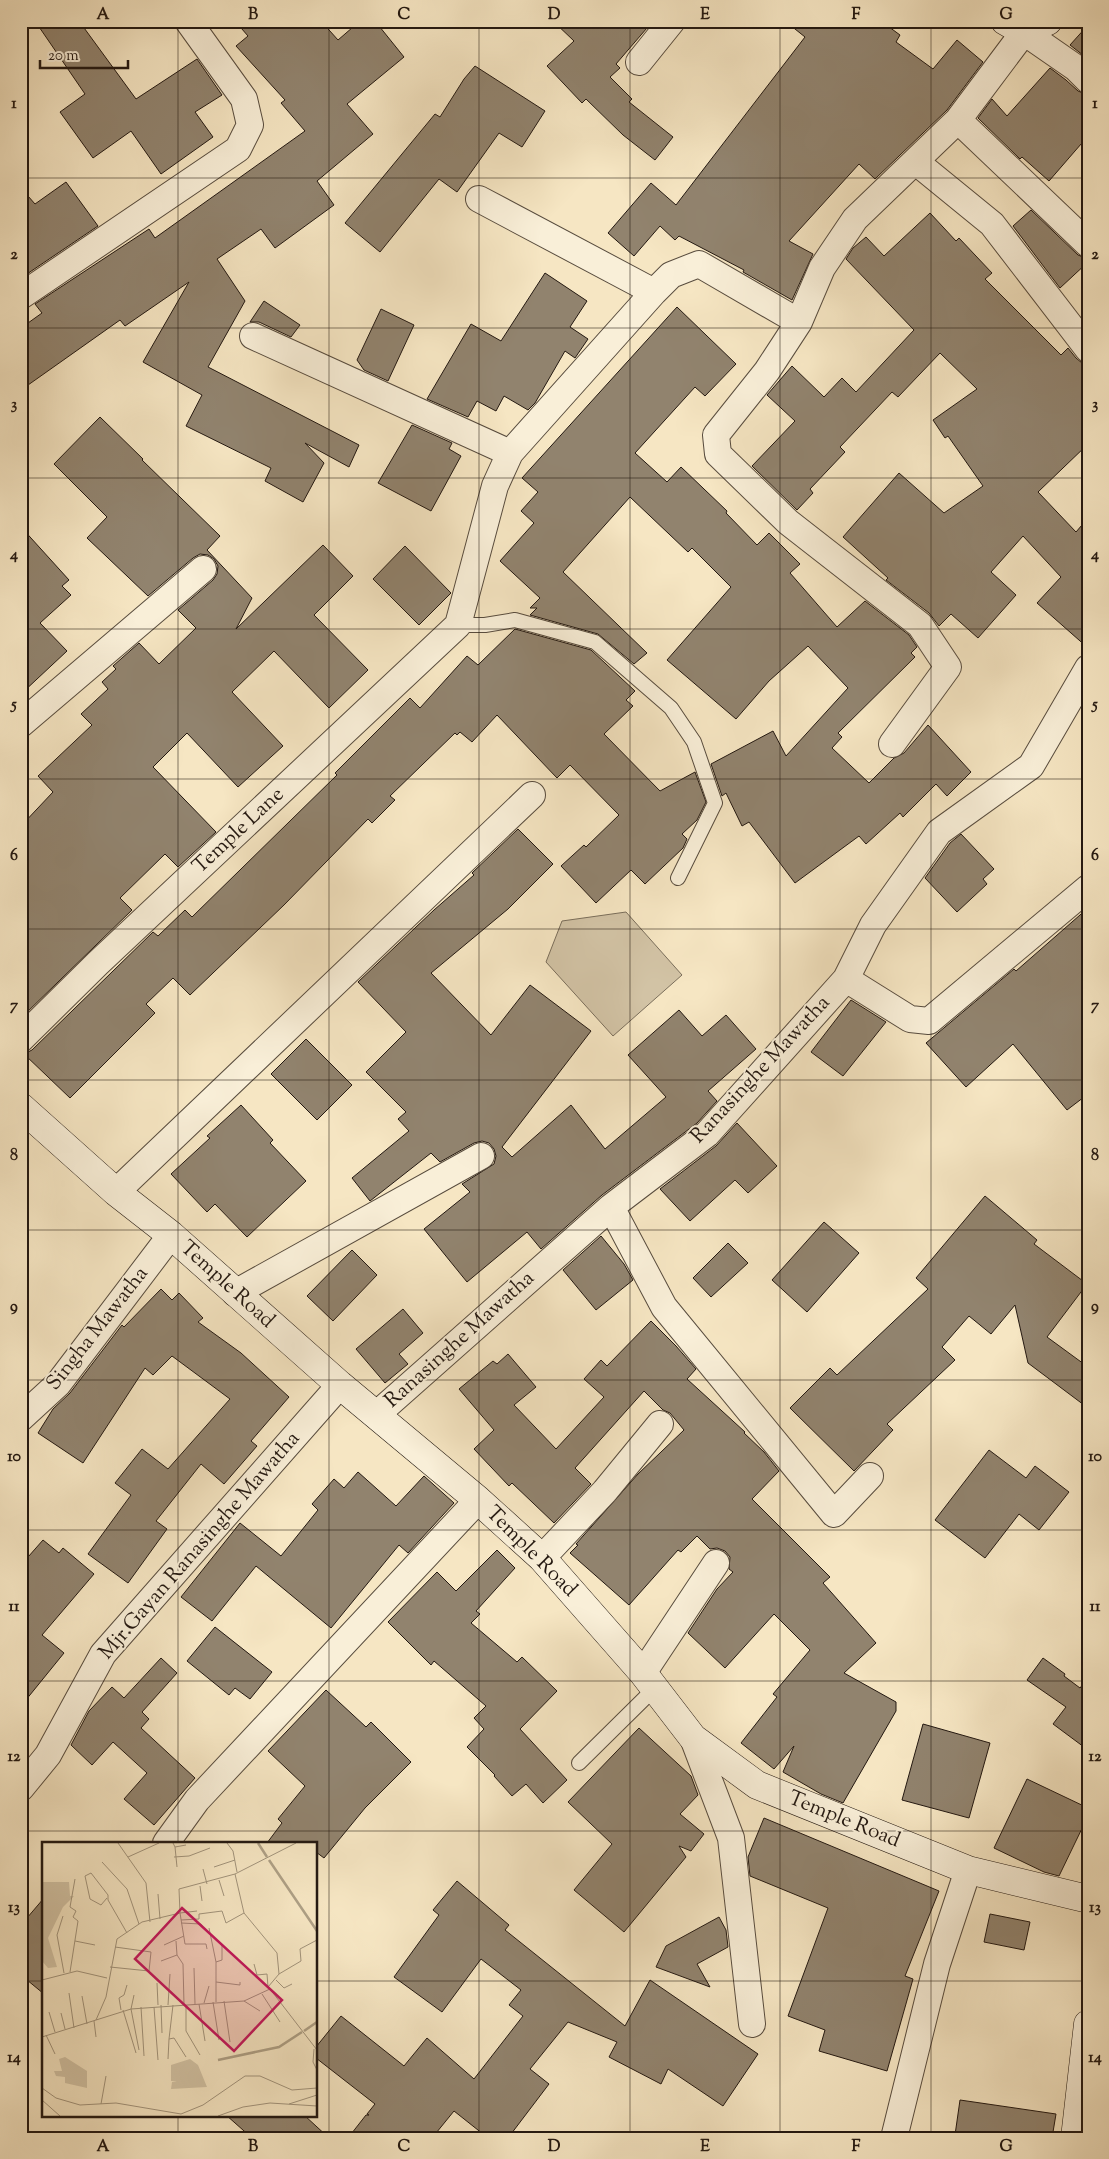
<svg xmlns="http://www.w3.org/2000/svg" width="1109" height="2159" viewBox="0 0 1109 2159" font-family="'Sorts Mill Goudy',serif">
<rect width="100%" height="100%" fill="#f6e6c3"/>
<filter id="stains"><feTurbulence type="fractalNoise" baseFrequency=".004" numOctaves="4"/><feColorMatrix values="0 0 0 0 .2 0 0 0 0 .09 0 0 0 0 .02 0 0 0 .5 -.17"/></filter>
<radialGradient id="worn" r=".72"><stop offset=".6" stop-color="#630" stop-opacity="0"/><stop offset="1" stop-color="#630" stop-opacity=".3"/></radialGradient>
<!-- green -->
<path fill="#d2c3a5" stroke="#7a6e5b" d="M 626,912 L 682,975 L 613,1036 L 546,962 L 562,921 Z"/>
<!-- building -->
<path fill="#91836e" stroke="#231811" d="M 35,21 L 79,21 L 136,99 L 197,59 L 222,95 L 195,112 L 213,137 L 161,174 L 131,131 L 93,158 L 60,112 L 85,94 Z
M 235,21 L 321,21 L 338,40 L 360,21 L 375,21 L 404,57 L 347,104 L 373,134 L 317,181 L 334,205 L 275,248 L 261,229 L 217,259 L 245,301 L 208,367 L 359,445 L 349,467 L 305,443 L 324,463 L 303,502 L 265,481 L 271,468 L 186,426 L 202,395 L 143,362 L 189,282 L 125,326 L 120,320 L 21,390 L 21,328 L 42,313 L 35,304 L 149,229 L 155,238 L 305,131 L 281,103 L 285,100 L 236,46 L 248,36 Z
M 553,21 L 653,21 L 616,64 L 620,68 L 610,77 L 632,99 L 629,102 L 673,137 L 655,160 L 623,135 L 586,99 L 582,103 L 547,66 L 574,41 Z
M 785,21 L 881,21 L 900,35 L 896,42 L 933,69 L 957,40 L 983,62 L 947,110 L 875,179 L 859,164 L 789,241 L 813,254 L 792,300 L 743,272 L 744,270 L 679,236 L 675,240 L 660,226 L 634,256 L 608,233 L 651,183 L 676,205 L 805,37 Z
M 1088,25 L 1088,59 L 1070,45 Z
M 475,66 L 545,111 L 522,147 L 499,133 L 457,192 L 439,179 L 380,252 L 345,223 L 435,114 L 440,117 L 464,79 Z
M 1050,68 L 1066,80 L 1078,91 L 1088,95 L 1088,136 L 1049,181 L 1022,157 L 1020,159 L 978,118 L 992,99 L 1007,116 Z
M 66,182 L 98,226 L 21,278 L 21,188 L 35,204 Z
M 1031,210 L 1078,255 L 1088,259 L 1088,262 L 1060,288 L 1013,226 Z
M 930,213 L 956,241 L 959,238 L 992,273 L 985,279 L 1061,355 L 1068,348 L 1076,358 L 1082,363 L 1088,364 L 1088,444 L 1038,492 L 1076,532 L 1088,518 L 1088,648 L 1037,603 L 1061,577 L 1023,536 L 991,572 L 1016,595 L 978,638 L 951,614 L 939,626 L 929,613 L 886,580 L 888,578 L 843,537 L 899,473 L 944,513 L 983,486 L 948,436 L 945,438 L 933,420 L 977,389 L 940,353 L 898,397 L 892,392 L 840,447 L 845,452 L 810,489 L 813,493 L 797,510 L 752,466 L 795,421 L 767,395 L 792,366 L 824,397 L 842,378 L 856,392 L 914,330 L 846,259 L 853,248 L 866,237 L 884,256 Z
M 545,273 L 587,301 L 570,327 L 588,339 L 575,358 L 565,351 L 535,403 L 528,410 L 504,396 L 496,411 L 477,401 L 468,417 L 427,399 L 471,324 L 501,341 Z
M 264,301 L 300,325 L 291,337 L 259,322 L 250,322 Z
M 677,307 L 736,364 L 705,396 L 695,387 L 635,453 L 667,482 L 681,467 L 727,511 L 726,513 L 757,545 L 769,533 L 800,564 L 790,573 L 837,627 L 865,601 L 909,635 L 917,647 L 911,653 L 915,657 L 838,733 L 842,737 L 832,748 L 869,783 L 894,758 L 904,753 L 928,725 L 971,772 L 947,796 L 936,784 L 903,817 L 900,813 L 866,844 L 859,836 L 795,883 L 749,822 L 742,826 L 726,793 L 722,796 L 711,764 L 773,731 L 786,756 L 848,688 L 808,646 L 769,681 L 736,719 L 667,660 L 731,587 L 692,548 L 688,552 L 630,497 L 563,572 L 647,653 L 634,664 L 598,634 L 530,615 L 537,608 L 530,608 L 540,598 L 500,561 L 534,523 L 521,511 L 538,492 L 522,478 Z
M 381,309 L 414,325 L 388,381 L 364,370 L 357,360 Z
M 100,417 L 143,459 L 142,460 L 220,536 L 207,550 L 252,598 L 236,629 L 323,545 L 353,576 L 314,615 L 368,670 L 329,708 L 274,651 L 232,692 L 283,746 L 238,787 L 187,733 L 153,767 L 216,832 L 178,867 L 165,854 L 120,898 L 132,910 L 21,1018 L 21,826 L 53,792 L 38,776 L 92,725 L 81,714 L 108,689 L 102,682 L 116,669 L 113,666 L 122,658 L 139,643 L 159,664 L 196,628 L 178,610 L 213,580 L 217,574 L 218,566 L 214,559 L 208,555 L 200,554 L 193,558 L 148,596 L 87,538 L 107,517 L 54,464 Z
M 412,425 L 452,443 L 449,449 L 461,456 L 431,511 L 378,483 Z
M 21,527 L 69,580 L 62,586 L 71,595 L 40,623 L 67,651 L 21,694 Z
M 405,546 L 451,593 L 419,625 L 373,579 Z
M 515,629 L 591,650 L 635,691 L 626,700 L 633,706 L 604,734 L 660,791 L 695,772 L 706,802 L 697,820 L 682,834 L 687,839 L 683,848 L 645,884 L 631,870 L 596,903 L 561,866 L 584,845 L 586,847 L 619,815 L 570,765 L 557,778 L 497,715 L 472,742 L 460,732 L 457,735 L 455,733 L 390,796 L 395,800 L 372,823 L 368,819 L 284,905 L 190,995 L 173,978 L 146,1004 L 155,1013 L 70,1098 L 24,1054 L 32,1050 L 153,932 L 158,936 L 185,910 L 192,917 L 337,775 L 335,773 L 410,698 L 420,708 L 467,656 L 478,665 Z
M 518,829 L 553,864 L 508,909 L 431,973 L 491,1035 L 530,985 L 591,1031 L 502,1147 L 512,1157 L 571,1105 L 605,1149 L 666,1097 L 628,1055 L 679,1010 L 702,1036 L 726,1015 L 756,1049 L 708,1091 L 717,1101 L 697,1123 L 602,1195 L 541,1249 L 527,1232 L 467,1282 L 424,1229 L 470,1192 L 462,1184 L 494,1164 L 496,1156 L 494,1149 L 489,1143 L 482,1141 L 474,1143 L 440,1162 L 431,1153 L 370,1201 L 352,1178 L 409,1131 L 398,1119 L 406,1112 L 366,1072 L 406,1032 L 358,982 L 434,910 L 474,875 L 472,873 Z
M 961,834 L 994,869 L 983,879 L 987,884 L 957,912 L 925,878 L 950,843 Z
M 1088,908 L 1088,1094 L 1067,1110 L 1013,1044 L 966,1087 L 926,1043 L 1014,969 L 1016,971 Z
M 851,1000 L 886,1022 L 843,1076 L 811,1052 Z
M 306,1039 L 352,1085 L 317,1120 L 271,1074 Z
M 241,1105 L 273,1140 L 270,1143 L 306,1181 L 247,1237 L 215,1204 L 207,1212 L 171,1174 L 210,1138 L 207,1136 Z
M 737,1123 L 777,1166 L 748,1193 L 735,1180 L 690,1221 L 660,1189 L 716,1146 Z
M 985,1196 L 1037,1240 L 1034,1244 L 1087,1284 L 1047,1337 L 1088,1367 L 1088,1408 L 1028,1363 L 1015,1305 L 991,1334 L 969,1316 L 942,1347 L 955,1360 L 887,1424 L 893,1430 L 854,1471 L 790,1408 L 830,1368 L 837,1375 L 928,1289 L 916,1278 Z
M 824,1222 L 859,1253 L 807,1312 L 772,1280 Z
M 601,1236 L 624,1264 L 633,1280 L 596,1310 L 563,1270 Z
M 728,1243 L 748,1263 L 711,1297 L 693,1278 Z
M 352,1250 L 377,1275 L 333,1321 L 307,1296 Z
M 161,1289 L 172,1300 L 179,1293 L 203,1318 L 198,1322 L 241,1353 L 289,1397 L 251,1441 L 257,1446 L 224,1484 L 201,1464 L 156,1521 L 167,1529 L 128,1583 L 88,1554 L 131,1495 L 115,1483 L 142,1449 L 168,1469 L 230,1399 L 172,1356 L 153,1375 L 145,1368 L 83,1463 L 38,1433 L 53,1409 L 70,1393 L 122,1325 L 124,1327 Z
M 403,1309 L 423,1333 L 399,1354 L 408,1364 L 385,1383 L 356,1349 Z
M 651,1321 L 676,1346 L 696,1369 L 687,1379 L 745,1432 L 744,1433 L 764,1452 L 779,1471 L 752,1499 L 830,1577 L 823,1583 L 876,1643 L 844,1673 L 896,1702 L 896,1711 L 843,1803 L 821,1794 L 783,1772 L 794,1746 L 774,1769 L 741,1743 L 777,1697 L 773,1694 L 810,1650 L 774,1614 L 725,1668 L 688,1633 L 717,1589 L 733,1572 L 729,1569 L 730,1557 L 725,1551 L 717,1548 L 710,1549 L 697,1536 L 681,1552 L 678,1550 L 629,1605 L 570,1553 L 578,1545 L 576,1544 L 638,1474 L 684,1430 L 670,1413 L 663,1410 L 644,1391 L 575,1468 L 591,1484 L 554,1523 L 512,1483 L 509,1486 L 474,1449 L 494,1430 L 459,1389 L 493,1361 L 497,1364 L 508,1354 L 536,1387 L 514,1405 L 556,1449 L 604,1397 L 584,1379 L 601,1360 L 607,1366 Z
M 989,1450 L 1026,1478 L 1035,1466 L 1069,1492 L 1039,1530 L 1019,1514 L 985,1558 L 935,1520 Z
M 358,1472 L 396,1506 L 424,1476 L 454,1503 L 408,1553 L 399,1545 L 331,1628 L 256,1566 L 212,1621 L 181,1597 L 240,1523 L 281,1556 L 318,1510 L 312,1504 L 334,1479 L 344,1488 Z
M 43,1540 L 59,1553 L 63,1548 L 94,1574 L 42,1635 L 64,1653 L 21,1706 L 21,1565 Z
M 497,1550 L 515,1568 L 476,1611 L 480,1614 L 471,1623 L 517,1662 L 522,1657 L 557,1691 L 520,1729 L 567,1780 L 543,1803 L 526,1784 L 512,1796 L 494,1776 L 495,1775 L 467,1747 L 484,1729 L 474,1718 L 486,1706 L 434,1661 L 431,1665 L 388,1622 L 437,1572 L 456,1591 Z
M 215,1627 L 272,1672 L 250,1699 L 235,1688 L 229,1695 L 187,1661 Z
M 161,1658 L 177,1673 L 142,1712 L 149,1719 L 141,1728 L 195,1778 L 154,1825 L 124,1799 L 147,1773 L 113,1742 L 92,1765 L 71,1745 L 89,1711 L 112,1687 L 124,1698 Z
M 1043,1658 L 1065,1674 L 1064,1676 L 1080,1688 L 1088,1678 L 1088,1750 L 1053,1724 L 1066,1707 L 1027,1680 Z
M 326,1690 L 366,1727 L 371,1722 L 411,1762 L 365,1808 L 324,1858 L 316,1852 L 316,1843 L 267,1843 L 282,1823 L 278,1819 L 305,1786 L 268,1751 Z
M 923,1724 L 990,1743 L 969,1818 L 902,1800 Z
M 639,1728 L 691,1776 L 698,1795 L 680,1814 L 704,1834 L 691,1851 L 679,1846 L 686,1857 L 624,1932 L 574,1890 L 612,1844 L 568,1802 Z
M 1027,1779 L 1088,1808 L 1088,1816 L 1059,1876 L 1044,1872 L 994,1848 Z
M 764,1818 L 939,1891 L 905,1976 L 913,1979 L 887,2071 L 819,2051 L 825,2030 L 788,2016 L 828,1908 L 750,1876 L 748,1857 Z
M 457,1881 L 509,1925 L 505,1930 L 625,2026 L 650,1980 L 758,2054 L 723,2106 L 668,2069 L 661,2084 L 609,2057 L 617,2042 L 568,2022 L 530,2069 L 549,2084 L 508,2138 L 488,2138 L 454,2111 L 432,2138 L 348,2138 L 366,2115 L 369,2115 L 367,2114 L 375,2104 L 316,2058 L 316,2047 L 341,2016 L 404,2066 L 427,2038 L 474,2079 L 523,2016 L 509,2005 L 521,1990 L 481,1959 L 442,2012 L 394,1977 L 439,1915 L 433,1910 Z
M 44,1898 L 44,1994 L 21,1975 L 21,1925 Z
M 990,1914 L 1030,1922 L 1024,1950 L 984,1942 Z
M 719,1917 L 726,1930 L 728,1947 L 697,1964 L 710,1987 L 656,1967 L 666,1946 Z
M 960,2100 L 1056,2114 L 1052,2138 L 971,2138 L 955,2135 Z
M 226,2115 L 304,2115 L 329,2138 L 252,2138 Z"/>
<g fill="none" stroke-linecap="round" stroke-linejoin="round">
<!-- lane casing -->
<g stroke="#584c3e" stroke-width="16">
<path id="lane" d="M 458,625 L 485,625 L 515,620 L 595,642 L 671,708 L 694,742 L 715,803 L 678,878
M 579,1763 L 654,1689"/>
</g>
<!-- street casing -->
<g stroke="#584c3e" stroke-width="28">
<path id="street" d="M 639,62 L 672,21
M 958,120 L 1088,244
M 916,162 L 992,224 L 1088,349
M 479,199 L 654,292
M 21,296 L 238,149 L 250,125 L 244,99 L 188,21
M 253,336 L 510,453
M 21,724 L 203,569
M 892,744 L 948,667 L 920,625 L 788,522 L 718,454 L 716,435 L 767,371 L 799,322 L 822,268 L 855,219 L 958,120 L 1024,32 L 1076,68 L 1088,80
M 846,979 L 873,925 L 939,832 L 1031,766 L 1088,668
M 21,1039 L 98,963 L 458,625 L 495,486 L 510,453 L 654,292 L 671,275 L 699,264 L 799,322
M 116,1192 L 532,795
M 611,1207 L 664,1307 L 834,1514 L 870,1476
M 235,1293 L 481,1156
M 376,1415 L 611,1207 L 707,1134 L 846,979 L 910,1019 L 929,1021 L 1088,888
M 21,1418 L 58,1384 L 171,1235
M 542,1558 L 605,1491 L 660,1424
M 643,1673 L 716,1563
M 693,1738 L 731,1838 L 752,2024
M 21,1788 L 48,1755 L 103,1654 L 340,1385
M 166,1843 L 197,1800 L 478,1500
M 894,2138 L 937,1964 L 968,1870"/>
</g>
<!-- secondary casing -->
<g stroke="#231811" stroke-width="29">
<path id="secondary" d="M 1005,21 L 1024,32 L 1048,21
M 21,1107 L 116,1192 L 171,1235 L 340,1385 L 478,1500 L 542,1558 L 643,1673 L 693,1738 L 757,1785 L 968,1870 L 1088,1899
M 1075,2138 L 1088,2024"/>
</g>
<!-- lane -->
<use href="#lane" stroke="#f9efd8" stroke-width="14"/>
<!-- street -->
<use href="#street" stroke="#f9efd8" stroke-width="26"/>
<!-- secondary -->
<use href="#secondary" stroke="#f9efd8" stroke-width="28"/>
</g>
<!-- grid -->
<path fill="none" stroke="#231811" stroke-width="1" stroke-opacity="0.55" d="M 178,21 L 178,1843M 329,21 L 329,2138M 479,21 L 479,2138M 630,21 L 630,2138M 780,21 L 780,2138M 931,21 L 931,2138M 21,178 L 1088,178M 21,328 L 1088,328M 21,478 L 1088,478M 21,629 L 1088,629M 21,779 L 1088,779M 21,929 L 1088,929M 21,1080 L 1088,1080M 21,1230 L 1088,1230M 21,1380 L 1088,1380M 21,1530 L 1088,1530M 21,1681 L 1088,1681M 21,1831 L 1088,1831M 21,1981 L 44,1981M 316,1981 L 1088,1981M 178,2115 L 178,2138"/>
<g text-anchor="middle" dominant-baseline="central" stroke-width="4" stroke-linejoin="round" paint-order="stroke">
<!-- street labels -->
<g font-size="21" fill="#231811" stroke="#f9efd8">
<text transform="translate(239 831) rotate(-43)">Temple Lane</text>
<text transform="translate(761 1070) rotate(-47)">Ranasinghe Mawatha</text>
<text transform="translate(227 1285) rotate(42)">Temple Road</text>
<text transform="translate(98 1329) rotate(-52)">Singha Mawatha</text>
<text transform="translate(460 1340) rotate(-42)">Ranasinghe Mawatha</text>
<text transform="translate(200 1546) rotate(-49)">Mjr.Gayan Ranasinghe Mawatha</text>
<text transform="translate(531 1552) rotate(45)">Temple Road</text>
<text transform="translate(844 1820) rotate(22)">Temple Road</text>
</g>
</g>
<!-- overview -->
<g transform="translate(42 1842)">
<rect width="275" height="275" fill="#f6e6c3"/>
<path d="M 0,40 L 27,40 L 28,54 L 32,54 L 21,65 L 6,96 L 15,125 L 6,126 L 0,119 ZM 23,215 L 45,229 L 45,246 L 23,241 L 23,235 L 14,234 L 12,229 L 20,229 L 17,217 ZM 148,217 L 156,223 L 165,245 L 129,247 L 130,240 L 135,239 L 129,239 L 129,223 Z" fill="#d2c3a5"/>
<path fill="none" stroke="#aea086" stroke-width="2.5" d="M 216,1 L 225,15M 227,18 L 275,89M 262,189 L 275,180M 176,218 L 237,205 L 260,190"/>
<path fill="none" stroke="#a2947c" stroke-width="1" d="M 76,1 L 104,41 L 108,80M 131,1 L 133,5 L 144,3M 185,1 L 191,9 L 195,30M 133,5 L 135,25M 86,15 L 117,1M 132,15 L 147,14 L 168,6M 60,20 L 85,47 L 97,82M 172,25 L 193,18M 161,27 L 165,42M 193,32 L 202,71 L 235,111 L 237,132M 177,38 L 182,54M 158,44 L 160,59M 116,52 L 118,77M 65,56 L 59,63 L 48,57 L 43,34 L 49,31 L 66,53 L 66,58 L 85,91M 155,69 L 138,71 L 143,102 L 164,102 L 165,107M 21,74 L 15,93 L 22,131M 139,78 L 157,77 L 157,72 L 180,69 L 184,81 L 202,71M 139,81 L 159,82 L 161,85M 167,86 L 174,120M 33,99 L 53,103M 134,99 L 135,113 L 141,122 L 142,163M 122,103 L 142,94M 119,119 L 135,113M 212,122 L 215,133 L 225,132 L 226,145M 68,125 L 107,129 L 109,110 L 73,105M 152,126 L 153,162M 28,130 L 36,79 L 31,75 L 34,69 L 28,65 L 33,37M 0,138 L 35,129 L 65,136M 234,138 L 242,146 L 250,142M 174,140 L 198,143 L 198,140M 115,141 L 116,163M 228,147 L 226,145 L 237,132 L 259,119 L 258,107 L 275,98M 228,147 L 275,208M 27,151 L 32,186M 220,152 L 238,180M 92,153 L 89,167 L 97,208M 40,154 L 45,182M 182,159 L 188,200M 202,159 L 218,169M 171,160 L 177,198M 174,160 L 174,120 L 180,118 L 180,102M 162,161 L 167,144M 157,162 L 163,199M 119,163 L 120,191M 126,163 L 128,132M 131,163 L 127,197 L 132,196 L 144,215M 144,163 L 144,189 L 158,213M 99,165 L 102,214M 112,165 L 116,218M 79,168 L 77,156 L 82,153 L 85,143M 81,168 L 94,211M 7,170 L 13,190M 19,171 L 23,187M 54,178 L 64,155 L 75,97 L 100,80 L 138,71 L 137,47 L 193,32 L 254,1M 52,179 L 54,195M 4,193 L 13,212M 0,195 L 89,167 L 202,159 L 228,147M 272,207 L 271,220 L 275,228M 126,217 L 127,197M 0,246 L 14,256 L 38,263 L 74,261 L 139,272 L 161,263 L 203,234 L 218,234 L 250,248 L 275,246M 0,258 L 18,274M 59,262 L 64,234M 247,262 L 275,253M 176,274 L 201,265 L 228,261 L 275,264"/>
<path fill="#c2185b" fill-opacity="0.15" stroke="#c2185b" stroke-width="2.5" d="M 140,66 L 240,158 L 192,209 L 93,117 Z"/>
<rect width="275" height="275" fill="none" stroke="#231811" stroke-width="2.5"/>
</g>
<!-- margin -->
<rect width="1109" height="2159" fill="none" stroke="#f6e6c3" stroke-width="55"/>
<!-- scale -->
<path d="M40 60v8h88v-8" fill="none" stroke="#231811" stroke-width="2.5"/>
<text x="48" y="60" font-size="15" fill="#231811" stroke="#f9efd8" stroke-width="4" paint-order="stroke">20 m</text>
<rect x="28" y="28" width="1054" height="2104" fill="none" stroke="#231811" stroke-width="2"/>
<g font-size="16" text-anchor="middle" font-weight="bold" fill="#231811">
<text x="103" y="19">A</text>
<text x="253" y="19">B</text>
<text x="404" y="19">C</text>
<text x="554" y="19">D</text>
<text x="705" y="19">E</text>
<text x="856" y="19">F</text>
<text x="1006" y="19">G</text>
<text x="14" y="108">1</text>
<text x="1095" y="108">1</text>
<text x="14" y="259">2</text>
<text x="1095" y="259">2</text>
<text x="14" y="409">3</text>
<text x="1095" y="409">3</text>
<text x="14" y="559">4</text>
<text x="1095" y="559">4</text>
<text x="14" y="709">5</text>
<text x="1095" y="709">5</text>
<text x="14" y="860">6</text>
<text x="1095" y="860">6</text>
<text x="14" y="1010">7</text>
<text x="1095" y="1010">7</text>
<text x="14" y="1160">8</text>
<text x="1095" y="1160">8</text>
<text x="14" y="1311">9</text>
<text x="1095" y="1311">9</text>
<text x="14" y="1461">10</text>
<text x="1095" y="1461">10</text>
<text x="14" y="1611">11</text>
<text x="1095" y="1611">11</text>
<text x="14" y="1761">12</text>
<text x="1095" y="1761">12</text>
<text x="14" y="1912">13</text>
<text x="1095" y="1912">13</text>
<text x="14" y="2062">14</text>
<text x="1095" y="2062">14</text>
<text x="103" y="2151">A</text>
<text x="253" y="2151">B</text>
<text x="404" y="2151">C</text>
<text x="554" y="2151">D</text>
<text x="705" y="2151">E</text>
<text x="856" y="2151">F</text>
<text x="1006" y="2151">G</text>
</g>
<rect width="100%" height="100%" filter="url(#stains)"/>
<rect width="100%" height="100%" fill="url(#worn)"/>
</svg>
